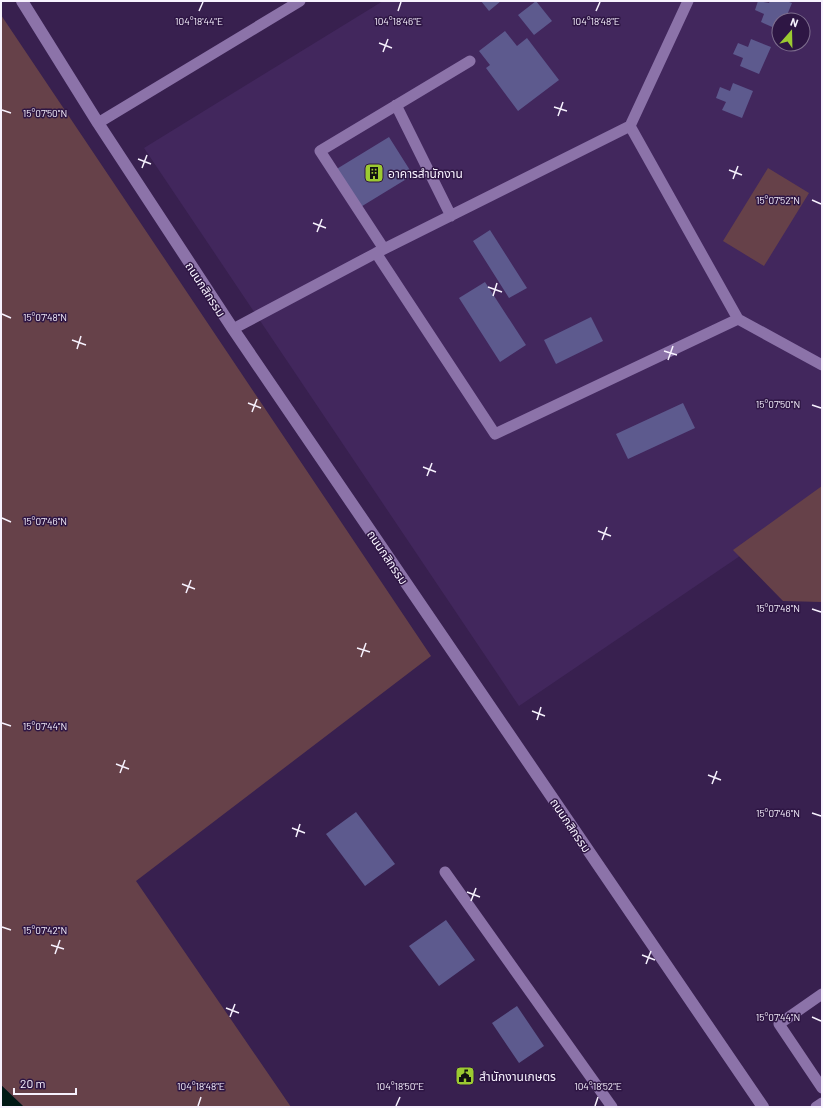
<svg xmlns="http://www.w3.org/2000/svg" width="823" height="1108" viewBox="0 0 823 1108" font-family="Barlow,'Noto Sans Thai',sans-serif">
<rect width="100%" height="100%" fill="#38204f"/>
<!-- built -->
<path fill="#42275d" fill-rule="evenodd" d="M 383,1 L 822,1 L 822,498 L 737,558 L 519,706 L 144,148 ZM 779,20 L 803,20 L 803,44 L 779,44 Z"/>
<!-- green -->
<path fill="#664149" d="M 1,15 L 431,656 L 136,881 L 291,1107 L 24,1107 L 1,1085 Z
M 768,168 L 809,193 L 764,266 L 723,241 Z
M 822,486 L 822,602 L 783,601 L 733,550 Z"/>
<!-- water -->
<path fill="#001815" d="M 1,1085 L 24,1107 L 1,1107 Z"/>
<!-- building -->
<path fill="#5d5a8e" d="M 481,1 L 501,1 L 489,11 Z
M 536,1 L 552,21 L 534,35 L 518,15 Z
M 758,1 L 769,3 L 770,1 L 786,1 L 792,3 L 785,20 L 779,20 L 779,30 L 761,22 L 764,14 L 755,10 Z
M 505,31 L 517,46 L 527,38 L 559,80 L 518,111 L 486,68 L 490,65 L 479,51 Z
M 751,39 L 771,47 L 759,74 L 740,66 L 743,58 L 733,54 L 738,43 L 748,47 Z
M 733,83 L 753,91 L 742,118 L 722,110 L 726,102 L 716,98 L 720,87 L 730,91 Z
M 389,137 L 413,175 L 359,208 L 335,170 Z
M 490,230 L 527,288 L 509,298 L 473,241 Z
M 485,282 L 526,345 L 500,362 L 459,298 Z
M 591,317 L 603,341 L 556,364 L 544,340 Z
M 683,403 L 695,428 L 628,459 L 616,434 Z
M 356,812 L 395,864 L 365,886 L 326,834 Z
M 446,920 L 475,960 L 439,986 L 409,946 Z
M 517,1006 L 544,1046 L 519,1063 L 492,1023 Z"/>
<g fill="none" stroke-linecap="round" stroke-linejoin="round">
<!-- lane -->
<path stroke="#8c73a9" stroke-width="11" d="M 396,105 L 451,216
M 98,123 L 300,1
M 630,126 L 738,319 L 822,365
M 384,249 L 320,151 L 470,61
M 376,253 L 495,434 L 738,319
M 233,329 L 376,253 L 630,126 L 688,1
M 445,872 L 612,1107
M 822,994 L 779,1024 L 822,1088
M 816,1107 L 822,1103"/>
<!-- street -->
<path stroke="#8c73a9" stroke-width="12" d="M 22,1 L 98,123 L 233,329 L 763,1107"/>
</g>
<!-- ticks -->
<path fill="none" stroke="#f7f2fe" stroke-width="1.5" d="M 199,11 L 203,2M 398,11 L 401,2M 596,11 L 600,2M 379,43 L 392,48M 383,52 L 388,39M 554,107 L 567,111M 2,110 L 11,113M 558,116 L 563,102M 138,159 L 151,164M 142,168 L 147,155M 729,170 L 742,175M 733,179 L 738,166M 812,200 L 821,204M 313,223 L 326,228M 317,232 L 322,219M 488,287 L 502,292M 493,296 L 497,283M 2,314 L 11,318M 72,340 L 86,345M 77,349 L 81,336M 664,351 L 677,355M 668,360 L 673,346M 248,403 L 261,408M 812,405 L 821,408M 252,412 L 257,399M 423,467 L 436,472M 427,476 L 432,463M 2,518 L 11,522M 598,531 L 611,536M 602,540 L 607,527M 182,584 L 195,589M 186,593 L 191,580M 812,609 L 821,612M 357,648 L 370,652M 361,657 L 366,643M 532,711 L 545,716M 537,720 L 541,707M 2,723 L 11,726M 116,764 L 129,769M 120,773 L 125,760M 708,775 L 721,780M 712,784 L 717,771M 812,813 L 821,816M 292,828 L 305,833M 296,837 L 300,824M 467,892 L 480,897M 471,901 L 476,888M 2,927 L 11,930M 51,945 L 64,949M 55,954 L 60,940M 642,955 L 655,960M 646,964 L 651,951M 226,1008 L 239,1013M 230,1017 L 235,1004M 812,1017 L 821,1021M 198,1106 L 201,1097M 396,1106 L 400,1097M 595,1106 L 598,1097"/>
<!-- icons -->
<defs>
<g id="building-square" transform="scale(1)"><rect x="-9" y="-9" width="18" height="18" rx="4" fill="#9cca31" stroke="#2e1644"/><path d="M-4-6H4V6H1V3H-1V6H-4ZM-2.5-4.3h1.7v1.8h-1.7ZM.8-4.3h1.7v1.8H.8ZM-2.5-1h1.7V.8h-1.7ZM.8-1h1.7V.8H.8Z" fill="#111"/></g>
<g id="civic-square" transform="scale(1)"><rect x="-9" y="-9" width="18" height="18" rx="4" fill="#9cca31" stroke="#2e1644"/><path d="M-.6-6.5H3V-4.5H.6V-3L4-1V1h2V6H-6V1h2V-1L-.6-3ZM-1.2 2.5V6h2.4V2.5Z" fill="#111"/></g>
</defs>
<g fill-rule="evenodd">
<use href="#building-square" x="374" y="173"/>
<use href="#civic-square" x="465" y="1076"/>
</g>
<g text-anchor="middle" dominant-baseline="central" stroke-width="3" stroke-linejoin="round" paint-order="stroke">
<!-- poi labels -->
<g font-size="12" fill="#f7f2fe" stroke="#2e1644" text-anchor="start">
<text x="388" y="173">อาคารสำนักงาน</text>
<text x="479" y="1076">สำนักงานเกษตร</text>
</g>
<!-- street labels -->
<g font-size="12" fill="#f7f2fe" stroke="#2e1644">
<text transform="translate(206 289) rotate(57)">ถนนกสิกรรม</text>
<text transform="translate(388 557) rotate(56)">ถนนกสิกรรม</text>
<text transform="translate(571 825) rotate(56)">ถนนกสิกรรม</text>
</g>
</g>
<g font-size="10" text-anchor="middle" fill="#f7f2fe" stroke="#2e1644" stroke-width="3" stroke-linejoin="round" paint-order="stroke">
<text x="398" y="25">104°18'46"E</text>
<text x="199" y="25">104°18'44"E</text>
<text x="596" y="25">104°18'48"E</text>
<text x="45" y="117">15°07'50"N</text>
<text x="778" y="204">15°07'52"N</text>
<text x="45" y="321">15°07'48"N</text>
<text x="778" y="408">15°07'50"N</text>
<text x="45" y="525">15°07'46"N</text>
<text x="778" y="612">15°07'48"N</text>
<text x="45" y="730">15°07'44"N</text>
<text x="778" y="817">15°07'46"N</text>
<text x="45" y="934">15°07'42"N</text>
<text x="778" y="1021">15°07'44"N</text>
<text x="201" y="1090">104°18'48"E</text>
<text x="400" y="1090">104°18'50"E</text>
<text x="598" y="1090">104°18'52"E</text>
</g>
<!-- border -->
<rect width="823" height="1108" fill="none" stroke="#f7f2fe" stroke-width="4"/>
<!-- north arrow -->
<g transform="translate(791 32) rotate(20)"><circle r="19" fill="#2e1644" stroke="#7e6e8e"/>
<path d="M0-3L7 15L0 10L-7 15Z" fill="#9cca31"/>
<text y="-6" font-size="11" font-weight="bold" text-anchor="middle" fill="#f7f2fe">N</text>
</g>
<!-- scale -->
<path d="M14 1088v6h62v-6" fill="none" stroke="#f7f2fe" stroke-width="2"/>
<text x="20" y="1088" font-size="12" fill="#f7f2fe" stroke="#2e1644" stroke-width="3" paint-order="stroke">20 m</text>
</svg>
